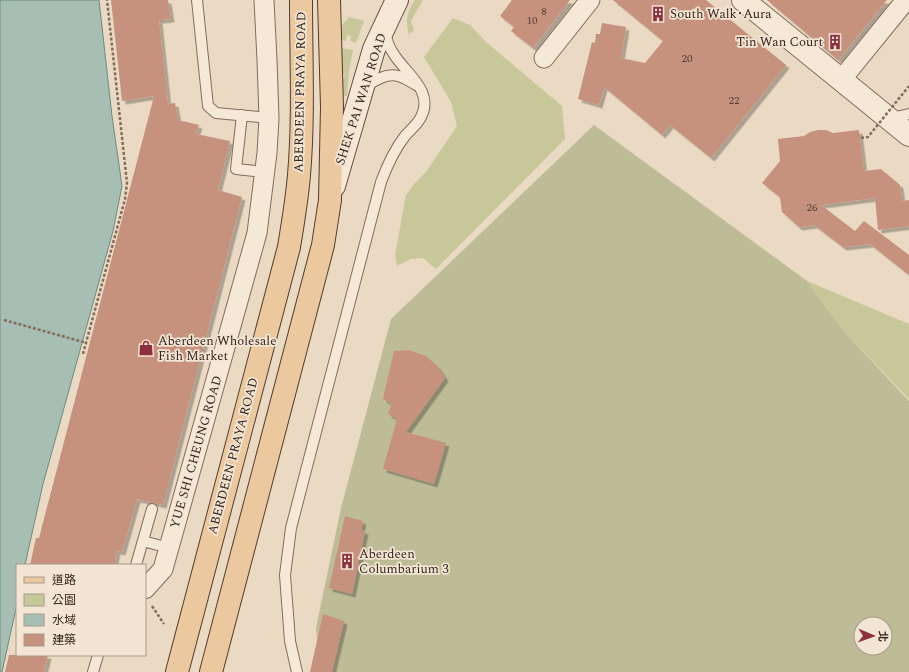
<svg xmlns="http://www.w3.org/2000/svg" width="909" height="672" viewBox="0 0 909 672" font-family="Spectral,'Noto Sans TC',serif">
<defs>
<filter id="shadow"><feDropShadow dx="3.5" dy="3.5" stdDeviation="0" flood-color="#0004"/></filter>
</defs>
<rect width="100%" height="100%" fill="#eadac4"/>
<!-- green -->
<path fill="#c8c799" d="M 415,0 L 423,0 L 411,21 L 414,30 L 409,35 C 405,22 407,11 415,0 Z
M 349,17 L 364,21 L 356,43 L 350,41 L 351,36 L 347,35 L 346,41 L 341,40 L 342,25 Z
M 453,18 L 470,25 L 486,42 L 562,106 L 565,139 L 436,269 L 423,258 L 411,259 L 397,266 L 395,255 L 406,195 L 415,183 L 426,172 L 457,126 L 451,102 L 424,57 Z
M 341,48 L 353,50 L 349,71 L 347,96 L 339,96 L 339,80 L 343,80 L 345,74 L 341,73 Z
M 807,281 L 909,324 L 909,399 L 842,329 Z"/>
<!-- cemetery -->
<path fill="#bdbc97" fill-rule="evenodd" d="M 594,125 L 807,281 L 842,329 L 909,401 L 909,672 L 321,672 L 316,628 L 341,508 L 391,319 ZM 861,624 L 885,624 L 885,648 L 861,648 Z"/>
<!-- water -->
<path fill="#a6beb3" stroke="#6d8b80" d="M 0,0 L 99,0 L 112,116 L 122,186 L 113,231 L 43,484 L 25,565 L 17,565 L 17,604 L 2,672 L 0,672 Z"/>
<!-- building -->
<path fill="#c6917d" filter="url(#shadow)" d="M 111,0 L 168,0 L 171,19 L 159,20 L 168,104 L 175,103 L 178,120 L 199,125 L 196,134 L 230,141 L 218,190 L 242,197 L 163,505 L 137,499 L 122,552 L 117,551 L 114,565 L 30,565 L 36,538 L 39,538 L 154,96 L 122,101 Z
M 512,0 L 570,0 L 533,48 L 511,31 L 514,27 L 500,16 Z
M 613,0 L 706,0 L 786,65 L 711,158 L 670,125 L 662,135 L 604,87 L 599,105 L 578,99 L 592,42 L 595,43 L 596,34 L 600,34 L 602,23 L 626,27 L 621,58 L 645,63 L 663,41 Z
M 767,0 L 887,0 L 838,60 Z
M 818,130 L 826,130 L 833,133 L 859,130 L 864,171 L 881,169 L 900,185 L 902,201 L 909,200 L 909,226 L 878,230 L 875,198 L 821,205 L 855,231 L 864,221 L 909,255 L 909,275 L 870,244 L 843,247 L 814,225 L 799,227 L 782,212 L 780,197 L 762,183 L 780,161 L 778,139 L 804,136 L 810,132 Z
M 409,350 L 426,356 L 438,367 L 445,378 L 406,432 L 446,443 L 434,484 L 383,469 L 397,419 L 388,414 L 392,404 L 383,399 L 394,351 Z
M 345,516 L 363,521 L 361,530 L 365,531 L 352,594 L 329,588 Z
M 323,614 L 344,621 L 332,672 L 310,672 Z
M 9,655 L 48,655 L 44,672 L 5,672 Z"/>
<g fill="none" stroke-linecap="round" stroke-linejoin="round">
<!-- service casing -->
<g stroke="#846b5c" stroke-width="12">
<path id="service" d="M 197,0 L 208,106 L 216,113 L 269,118
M 365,87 C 373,81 387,73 398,76 C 404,77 411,82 416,85
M 242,115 L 236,169 L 264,172
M 890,116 L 896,117 L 909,114
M 143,541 L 169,548
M 136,565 L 152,509
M 93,672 L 98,655
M 297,672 L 290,641 L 285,575 L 291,528 L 381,182 C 387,166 394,150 405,136 C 410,130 417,125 421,117 C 434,92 408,75 395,56 C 390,49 386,41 385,31"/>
</g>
<!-- minor casing -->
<g stroke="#846b5c" stroke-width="21">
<path id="minor" d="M 544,58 L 590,0
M 841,80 L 906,0
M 145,589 L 163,569 L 257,233 L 267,153 L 269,118 L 267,60 L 264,0"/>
</g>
<!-- tertiary casing -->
<g stroke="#846b5c" stroke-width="24">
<path id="tertiary" d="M 743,0 L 909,135"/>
</g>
<!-- secondary casing -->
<g stroke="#654d3f" stroke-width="24">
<path id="secondary" d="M 334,186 L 374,49 L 397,0"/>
</g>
<!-- primary casing -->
<g stroke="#523b30" stroke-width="24">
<path id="primary" d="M 177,672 L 289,247 C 293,223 297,199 299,175 C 304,117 301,58 301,0
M 211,672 L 323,245 L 330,200 L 332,107 L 329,0"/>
</g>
<!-- path -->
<path stroke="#846b5c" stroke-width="2.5" stroke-dasharray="3 2" stroke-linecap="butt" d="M 4,320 L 87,343
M 83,354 L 125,199 L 127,183 L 107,0
M 152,606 L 164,624"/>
<!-- service -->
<use href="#service" stroke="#f6e8d6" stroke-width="10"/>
<!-- minor -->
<use href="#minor" stroke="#f6e8d6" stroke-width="19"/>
<!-- tertiary -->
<use href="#tertiary" stroke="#f6e8d6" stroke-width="22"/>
<!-- secondary -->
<use href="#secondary" stroke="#f6e8d6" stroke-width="22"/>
<!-- primary -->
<use href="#primary" stroke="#ebc89e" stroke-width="22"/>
<!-- path-bridge -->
<path stroke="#846b5c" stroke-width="2.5" stroke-dasharray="3 2" stroke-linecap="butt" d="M 861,138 L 868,137 L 909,86"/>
</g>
<!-- icons -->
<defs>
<g id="building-bare" transform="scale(1.2)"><path d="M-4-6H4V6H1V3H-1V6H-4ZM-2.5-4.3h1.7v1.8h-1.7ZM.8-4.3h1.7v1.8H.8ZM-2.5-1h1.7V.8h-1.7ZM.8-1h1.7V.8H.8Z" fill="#8e303e" stroke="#f3e5d3" stroke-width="2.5" paint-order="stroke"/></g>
<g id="shop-bare" transform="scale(1.2)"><path d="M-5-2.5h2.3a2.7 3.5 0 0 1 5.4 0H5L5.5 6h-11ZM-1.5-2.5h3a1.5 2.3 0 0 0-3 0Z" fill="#8e303e" stroke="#f3e5d3" stroke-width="2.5" paint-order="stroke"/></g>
</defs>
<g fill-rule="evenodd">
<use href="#building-bare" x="658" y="14"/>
<use href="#building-bare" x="835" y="42"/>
<use href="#shop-bare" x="146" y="348"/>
<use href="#building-bare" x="347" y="561"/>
</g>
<g text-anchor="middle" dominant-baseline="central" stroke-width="3.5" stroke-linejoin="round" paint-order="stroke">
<!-- number labels -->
<g font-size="11" fill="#594136">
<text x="544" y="11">8</text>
<text x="532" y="20">10</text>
<text x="687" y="58">20</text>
<text x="734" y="100">22</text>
<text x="812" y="207">26</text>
</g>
<!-- poi labels -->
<g font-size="13" fill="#35261f" stroke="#f3e5d3" text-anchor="start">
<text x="670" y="14">South Walk･Aura</text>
<text x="823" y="42" text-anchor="end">Tin Wan Court</text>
<text x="158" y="341">Aberdeen Wholesale<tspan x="158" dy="15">Fish Market</tspan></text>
<text x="359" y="554">Aberdeen<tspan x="359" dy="15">Columbarium 3</tspan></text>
</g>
<!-- street labels -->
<g font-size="13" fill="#35261f" stroke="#f3e5d3">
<text transform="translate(300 92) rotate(-89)">ABERDEEN PRAYA ROAD</text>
<text transform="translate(361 99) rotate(-72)">SHEK PAI WAN ROAD</text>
<text transform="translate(196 452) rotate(-74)">YUE SHI CHEUNG ROAD</text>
<text transform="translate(233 456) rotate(-75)">ABERDEEN PRAYA ROAD</text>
</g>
</g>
<!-- legend -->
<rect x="16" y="564" width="130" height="92" fill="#f3e5d3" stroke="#a7998b"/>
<rect x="24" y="577" width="20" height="6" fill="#ebc89e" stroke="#a7998b"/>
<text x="52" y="584" font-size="12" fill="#35261f">道路</text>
<rect x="24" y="594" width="20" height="12" fill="#c8c799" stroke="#a7998b"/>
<text x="52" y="604" font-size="12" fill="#35261f">公園</text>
<rect x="24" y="614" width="20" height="12" fill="#a6beb3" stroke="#a7998b"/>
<text x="52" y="624" font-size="12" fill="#35261f">水域</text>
<rect x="24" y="634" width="20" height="12" fill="#c6917d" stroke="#a7998b"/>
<text x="52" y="644" font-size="12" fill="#35261f">建築</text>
<!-- north arrow -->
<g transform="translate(873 636) rotate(92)"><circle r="19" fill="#f3e5d3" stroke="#a7998b"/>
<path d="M0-3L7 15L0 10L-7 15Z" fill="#8e303e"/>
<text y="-6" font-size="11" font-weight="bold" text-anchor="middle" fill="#35261f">北</text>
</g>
</svg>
